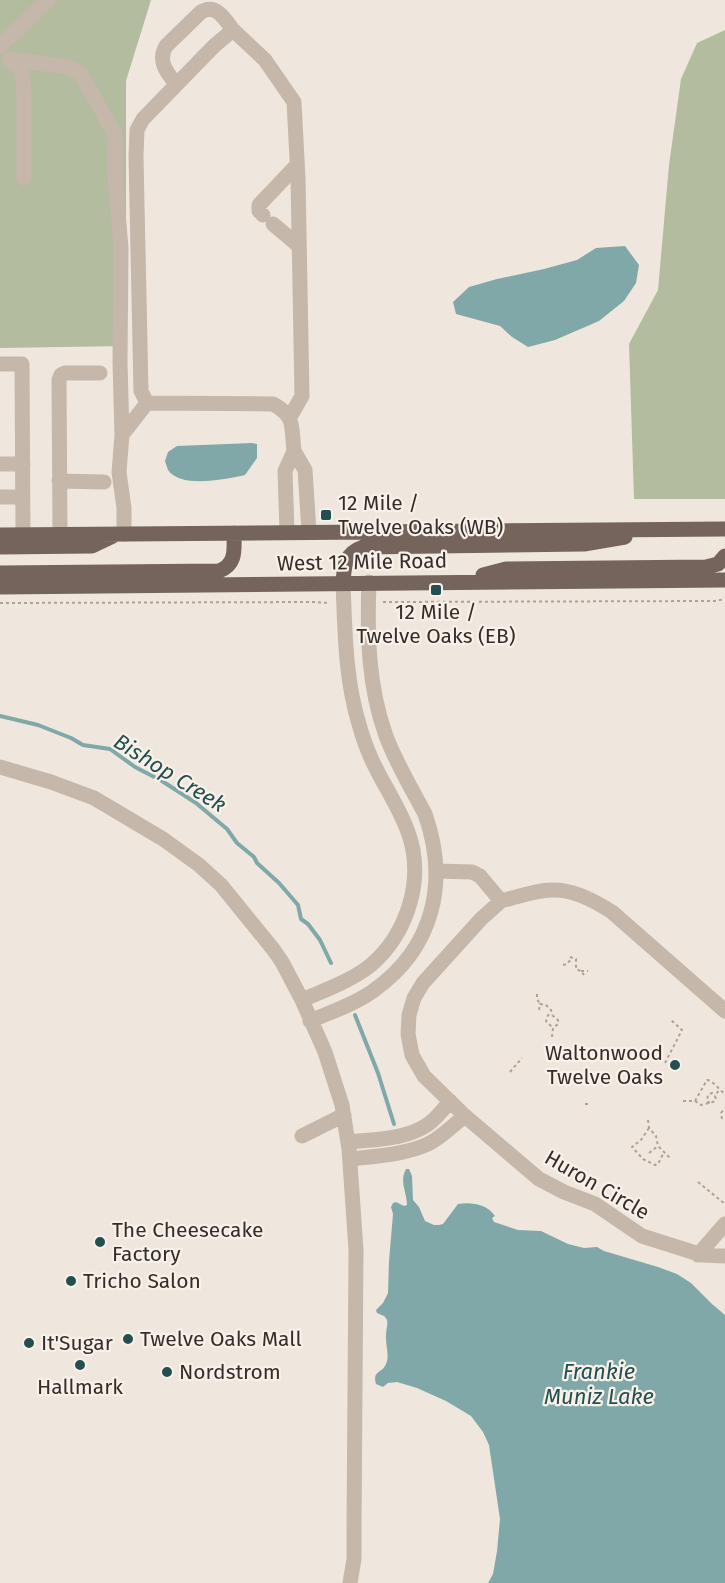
<svg xmlns="http://www.w3.org/2000/svg" width="725" height="1583" viewBox="0 0 725 1583" font-family="'Fira Sans',sans-serif">
<rect width="100%" height="100%" fill="#efe7dd"/>
<!-- green -->
<path fill="#b3bc9f" d="M 0,0 L 151,0 L 126,81 L 126,346 L 0,348 Z
M 725,30 L 725,499 L 634,499 L 629,344 L 658,290 L 669,165 L 681,79 L 697,43 Z"/>
<!-- water -->
<path fill="#80a8a9" d="M 625,246 L 639,265 L 636,283 L 624,301 L 599,321 L 555,340 L 528,347 L 512,337 L 500,326 L 456,314 L 453,302 L 469,287 L 497,279 L 544,269 L 577,260 L 596,248 Z
M 252,443 L 257,444 L 257,458 L 245,475 C 226,479 181,489 168,470 C 167,467 166,464 165,461 L 168,452 L 177,446 Z
M 406,1169 L 409,1169 L 412,1176 L 413,1200 L 419,1207 L 425,1221 L 434,1225 L 439,1225 L 443,1224 L 458,1204 C 471,1202 487,1204 495,1216 L 492,1218 L 494,1222 L 518,1230 L 541,1231 L 568,1244 L 584,1248 L 597,1247 L 604,1251 L 658,1267 L 677,1274 L 691,1283 L 712,1304 L 725,1315 L 725,1583 L 488,1583 L 493,1574 L 497,1551 L 500,1519 L 489,1445 L 483,1432 L 471,1416 L 446,1401 L 417,1388 L 397,1382 L 388,1383 L 383,1387 L 376,1384 C 372,1370 382,1374 386,1364 C 390,1356 385,1343 386,1335 C 386,1330 388,1325 387,1320 C 386,1318 385,1317 384,1316 L 377,1313 L 376,1310 L 383,1303 L 388,1293 L 389,1261 L 393,1214 L 391,1207 L 393,1203 L 396,1202 L 404,1206 L 407,1205 C 407,1192 399,1182 406,1169 Z"/>
<g fill="none" stroke-linecap="round" stroke-linejoin="round">
<!-- stream -->
<path stroke="#80a8a9" stroke-width="4" d="M 0,716 L 38,725 L 71,738 L 83,745 L 110,749 L 135,767 L 162,781 L 196,803 L 227,829 L 237,843 L 254,857 L 257,863 L 279,883 L 298,905 L 301,919 L 308,924 L 320,940 L 331,963
M 355,1015 L 378,1073 L 394,1124"/>
<!-- path -->
<path stroke="#b1a195" stroke-width="2" stroke-dasharray="3 3" stroke-linecap="butt" d="M 383,602 L 715,601 L 725,599
M 0,603 L 315,602 L 329,603
M 570,957 L 576,959 L 576,969 L 581,971 L 584,975
M 563,965 L 567,964 L 572,958
M 581,971 L 588,971
M 537,994 L 537,999 L 540,1004
M 539,1010 L 540,1004 L 546,1005 L 551,1010 L 552,1015
M 552,1037 L 553,1028 L 558,1024 L 558,1020 L 552,1015 L 548,1015 L 546,1021 L 553,1028
M 665,1063 L 682,1030 L 671,1020
M 510,1072 L 522,1058
M 683,1101 L 695,1101 L 707,1080 C 714,1081 719,1090 725,1094
M 695,1101 L 701,1105 L 713,1102 L 716,1099 L 715,1096 L 719,1090
M 710,1103 L 707,1101 L 708,1095 L 712,1093 L 715,1096
M 585,1104 L 590,1104
M 722,1119 L 721,1113 L 725,1108
M 648,1120 L 649,1128 L 656,1136 L 658,1146 L 671,1159
M 649,1128 L 641,1140 L 632,1147 L 643,1159 L 655,1165 L 658,1164 L 664,1152
M 649,1153 L 658,1146
M 698,1182 L 725,1204"/>
<!-- minor -->
<path stroke="#c6b7ab" stroke-width="15" d="M 0,46 L 48,0
M 9,59 L 22,71 L 24,93 L 24,178
M 10,59 L 67,67 L 80,73 L 115,134 L 115,176 L 121,248 L 120,362 L 122,435 L 119,472 L 124,508 L 124,534
M 176,84 C 167,73 157,61 166,46 L 201,12 C 216,3 225,19 233,30
M 263,215 L 259,211 L 259,205 L 297,165
M 273,224 L 299,246
M 0,364 L 22,364 L 23,535
M 147,403 L 141,391 L 136,156 L 137,130 L 143,119 L 214,46 L 233,30 L 265,60 L 294,102 L 298,178 L 302,396 L 290,417
M 147,403 L 273,404 C 296,416 291,427 294,451
M 122,435 L 147,403
M 0,464 L 23,464
M 59,481 L 104,482
M 0,497 L 23,497
M 287,532 L 285,471 L 294,451 L 305,470 L 309,532
M 60,534 L 59,380 L 61,375 L 65,373 L 100,373
M 0,767 L 51,782 L 94,798 L 163,839 L 199,865 L 221,885 L 273,949 L 282,962 L 302,1000 L 325,1052 L 342,1105 L 349,1149 L 356,1250 L 354,1528 L 354,1559 L 350,1583
M 437,871 L 472,872 L 480,876 L 501,901 C 521,896 544,887 565,891 C 582,894 598,903 612,912 L 725,1011
M 501,901 L 481,919 L 423,983 L 414,998 L 409,1015 L 408,1034 L 412,1055 L 424,1076 L 465,1116 L 539,1179 L 564,1192 L 595,1204 L 642,1236 L 702,1255 L 725,1256
M 302,1000 C 325,990 351,981 371,965 C 408,933 425,878 408,832 C 399,806 382,783 371,758 C 366,747 362,735 359,724 C 345,679 345,630 343,583
M 310,1021 C 331,1012 355,1004 373,991 C 434,948 449,882 425,814 C 412,789 396,763 386,736 C 368,686 367,635 369,582
M 302,1136 L 344,1115
M 348,1142 C 374,1139 404,1140 427,1125 C 436,1119 443,1110 450,1101
M 350,1159 C 375,1156 404,1155 428,1144 C 442,1137 453,1125 465,1116
M 698,1255 L 725,1224"/>
<!-- major -->
<path stroke="#75645c" stroke-width="15" d="M 0,535 L 725,529
M 0,547 L 92,546 L 113,536
M 0,573 L 219,571 C 237,564 234,549 234,533
M 483,575 L 506,569 L 706,567 L 718,564 L 725,556
M 343,583 C 344,566 345,553 363,547 L 584,544 L 625,537
M 0,587 L 725,580"/>
</g>
<!-- markers -->
<g fill="#244f51" stroke="#f7f1e9" stroke-width="2">
<rect x="320" y="509" width="12" height="12" rx="3"/>
<rect x="430" y="584" width="12" height="12" rx="3"/>
<circle cx="675" cy="1065" r="6"/>
<circle cx="100" cy="1242" r="6"/>
<circle cx="71" cy="1281" r="6"/>
<circle cx="128" cy="1339" r="6"/>
<circle cx="29" cy="1343" r="6"/>
<circle cx="80" cy="1365" r="6"/>
<circle cx="167" cy="1372" r="6"/>
</g>
<g text-anchor="middle" dominant-baseline="central" stroke-width="4.5" stroke-linejoin="round" paint-order="stroke">
<!-- poi labels -->
<g font-size="21" fill="#342d29" stroke="#f7f1e9" text-anchor="start">
<text x="338" y="503">12 Mile /<tspan x="338" dy="24">Twelve Oaks (WB)</tspan></text>
<text x="436" y="612" text-anchor="middle">12 Mile /<tspan x="436" dy="24">Twelve Oaks (EB)</tspan></text>
<text x="663" y="1053" text-anchor="end">Waltonwood<tspan x="663" dy="24">Twelve Oaks</tspan></text>
<text x="112" y="1230">The Cheesecake<tspan x="112" dy="24">Factory</tspan></text>
<text x="83" y="1281">Tricho Salon</text>
<text x="140" y="1339">Twelve Oaks Mall</text>
<text x="41" y="1343">It'Sugar</text>
<text x="179" y="1372">Nordstrom</text>
<text x="80" y="1387" text-anchor="middle">Hallmark</text>
</g>
<!-- street labels -->
<g font-size="21" fill="#342d29" stroke="#f7f1e9">
<text transform="translate(362 562) rotate(-1)">West 12 Mile Road</text>
<text transform="translate(597 1185) rotate(30)">Huron Circle</text>
</g>
<!-- water labels -->
<g font-size="22" font-style="italic" fill="#244f51" stroke="#f7f1e9">
<text transform="translate(170 773) rotate(32)">Bishop Creek</text>
<text x="599" y="1371">Frankie<tspan x="599" dy="25">Muniz Lake</tspan></text>
</g>
</g>
</svg>
